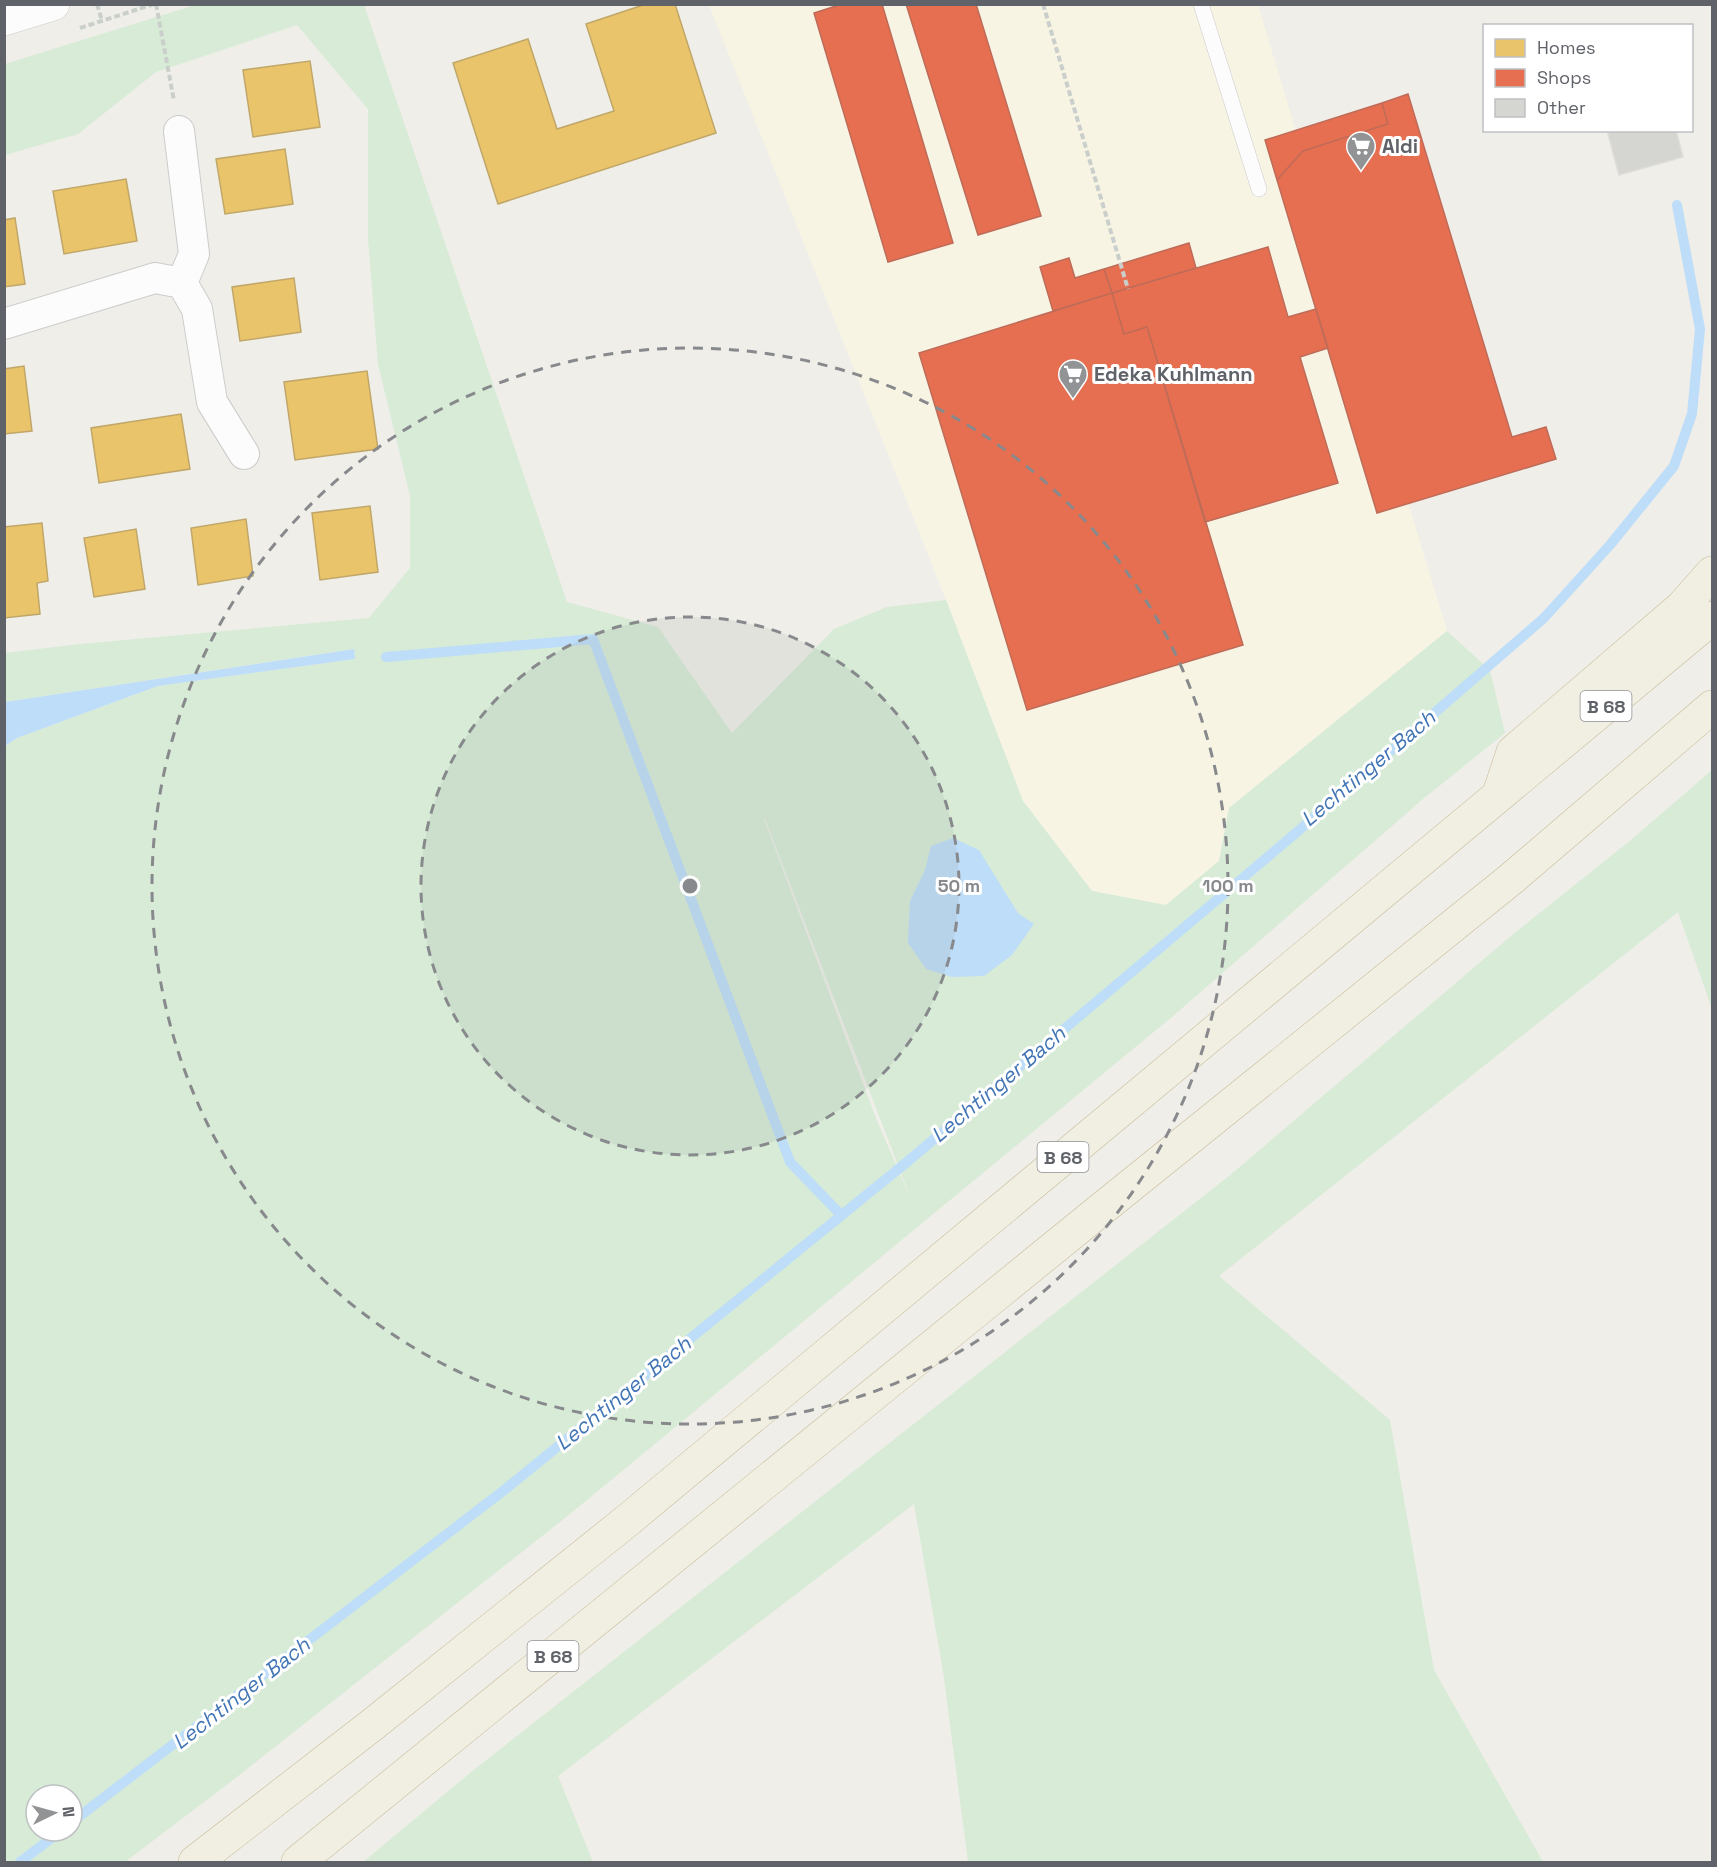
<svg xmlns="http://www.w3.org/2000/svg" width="1717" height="1867" viewBox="0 0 1717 1867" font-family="'Space Grotesk',sans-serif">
<rect width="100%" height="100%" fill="#efeee9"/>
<!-- commercial -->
<path fill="#f7f4e4" d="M 709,5 L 1258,5 L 1447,631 L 1229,808 L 1219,861 L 1166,906 L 1092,891 L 1023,801 L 946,600 Z"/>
<!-- green -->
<path fill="#d7ebd6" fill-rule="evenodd" d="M 195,5 L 364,5 L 567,602 L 658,627 L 732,733 L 834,629 L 887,607 L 946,600 L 1023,801 L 1092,891 L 1166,905 L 1219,861 L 1229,808 L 1447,631 L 1490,670 L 1505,733 L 1423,799 L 1173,1016 L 570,1514 L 233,1780 L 125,1862 L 5,1862 L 5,746 L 17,738 L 158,686 L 355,659 L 353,649 L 5,702 L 5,653 L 80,644 L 369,618 L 410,568 L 410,496 L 378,364 L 368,239 L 368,109 L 297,25 L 156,72 L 78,134 L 5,155 L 5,64 ZM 764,819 L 765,819 L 911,1199 L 877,1121 ZM 36,1795 L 72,1795 L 72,1831 L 36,1831 Z
M 1712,770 L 1712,1009 L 1678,912 L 1219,1276 L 1390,1420 L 1434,1670 L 1543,1862 L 968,1862 L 943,1671 L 914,1504 L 558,1776 L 593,1862 L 363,1862 L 470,1773 L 1229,1176 L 1511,936 L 1631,840 Z"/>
<!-- water -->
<path fill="#beddf8" d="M 354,649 L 355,659 L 158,686 L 17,738 L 5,746 L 5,702 Z
M 953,838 L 979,850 L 1018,913 L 1034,924 L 1012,955 L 984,976 L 952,977 L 926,969 L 908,943 L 910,901 L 925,870 L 931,846 Z"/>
<!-- homes -->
<path fill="#e9c46a" stroke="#c0a769" stroke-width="1.5" d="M 646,4 L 675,4 L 716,133 L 498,204 L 453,63 L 528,39 L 557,129 L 614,111 L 586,24 Z
M 310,61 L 320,127 L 253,137 L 243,70 Z
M 285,149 L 293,204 L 225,214 L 216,159 Z
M 126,179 L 137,241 L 64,254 L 53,191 Z
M 15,218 L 25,284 L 4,287 L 4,220 Z
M 294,278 L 301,332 L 240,341 L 232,287 Z
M 24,366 L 32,431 L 4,434 L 4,369 Z
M 367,371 L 378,449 L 295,460 L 284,382 Z
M 181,414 L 190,469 L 99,483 L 91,428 Z
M 370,506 L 378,572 L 320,580 L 312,513 Z
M 246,519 L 253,576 L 198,585 L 191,528 Z
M 42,523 L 48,581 L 37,583 L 40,614 L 4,618 L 4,527 Z
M 136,529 L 145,589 L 94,597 L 84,538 Z"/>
<!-- shops -->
<path fill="#e76f51" stroke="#be6b58" stroke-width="1.5" d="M 842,4 L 882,4 L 953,243 L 888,262 L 814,13 Z
M 906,4 L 976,4 L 1041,216 L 978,235 Z
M 1408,94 L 1512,437 L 1546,427 L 1556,459 L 1377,513 L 1277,180 L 1303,151 L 1388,124 L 1382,103 Z
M 1382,103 L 1388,124 L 1303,151 L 1277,180 L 1265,140 Z
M 1189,243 L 1196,268 L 1112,293 L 1104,269 Z
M 1268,247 L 1288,317 L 1316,309 L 1328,348 L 1300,357 L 1338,483 L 1205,522 L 1147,327 L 1124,334 L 1112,293 Z
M 1069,258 L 1075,278 L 1104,269 L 1112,293 L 1053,311 L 1040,267 Z
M 1112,293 L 1124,334 L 1147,327 L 1243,645 L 1027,710 L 919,353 Z"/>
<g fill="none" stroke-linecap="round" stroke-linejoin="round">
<!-- stream -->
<path stroke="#beddf8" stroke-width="10" d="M 386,657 L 593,639 L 790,1162 L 841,1215
M 72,1822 L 503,1491 L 907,1162 L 1290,838 L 1544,618 L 1610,545 L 1674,466 L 1692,414 L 1700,329 L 1677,205
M 20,1862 L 61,1831"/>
</g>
<!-- building -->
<path fill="#d5d5d2" stroke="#deddd8" stroke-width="1.5" d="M 1607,130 L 1676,130 L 1683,157 L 1619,175 Z"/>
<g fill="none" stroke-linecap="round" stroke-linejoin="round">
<!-- lane casing -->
<g stroke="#ccc" stroke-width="16">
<path id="lane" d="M 1201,4 L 1259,189"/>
</g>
<!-- street casing -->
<g stroke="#ccc" stroke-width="32">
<path id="street" d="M 179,131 L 194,254 L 182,283
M 4,324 L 155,278 L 182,283 L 197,309 L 212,402 L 244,454"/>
</g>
<!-- secondary casing -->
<g stroke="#cbcbca" stroke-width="34">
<path id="secondary" d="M 4,19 L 53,4"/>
</g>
<!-- highway casing -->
<g stroke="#c7ba95" stroke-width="34">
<path id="highway" d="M 1499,794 L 1513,752 L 1682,607 L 1712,573
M 195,1862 L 372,1725 L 628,1520 L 1712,618
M 298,1862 L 1104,1207 L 1511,879 L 1712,707"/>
</g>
<!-- path -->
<path stroke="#cacfcb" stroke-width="4" stroke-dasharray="6 3" stroke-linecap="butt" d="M 97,4 L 102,21
M 156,4 L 174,101
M 1043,4 L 1128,289
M 80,28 L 154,4"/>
<!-- lane -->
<use href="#lane" stroke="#fdfcfc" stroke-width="15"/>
<!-- street -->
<use href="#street" stroke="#fdfcfc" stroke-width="30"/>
<!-- secondary -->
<use href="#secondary" stroke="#fdfcfc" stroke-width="33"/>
<!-- highway -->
<use href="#highway" stroke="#f1eee2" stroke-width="33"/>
</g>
<!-- distance rings -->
<circle cx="690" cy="886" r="269" fill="#87898c" fill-opacity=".12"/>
<g fill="none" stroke="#87898c" stroke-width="3" stroke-dasharray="10 8">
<circle cx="690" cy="886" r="269"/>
<circle cx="690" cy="886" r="538"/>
</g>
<!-- icons -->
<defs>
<g id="supermarket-pin" transform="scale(1.5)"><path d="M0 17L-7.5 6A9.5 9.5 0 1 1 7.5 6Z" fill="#919395" stroke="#fff"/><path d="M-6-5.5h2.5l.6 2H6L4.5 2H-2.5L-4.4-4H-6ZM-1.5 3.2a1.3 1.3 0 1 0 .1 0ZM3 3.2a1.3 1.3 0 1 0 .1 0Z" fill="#fff"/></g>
</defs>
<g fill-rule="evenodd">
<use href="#supermarket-pin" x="1361" y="146"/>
<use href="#supermarket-pin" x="1073" y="374"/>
</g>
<g text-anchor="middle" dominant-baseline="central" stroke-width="6" stroke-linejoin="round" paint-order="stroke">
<!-- shield labels -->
<g fill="#fff" stroke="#8f9195" stroke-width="1.5">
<rect x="1580.5" y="691" width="51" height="30" rx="4.5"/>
<rect x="1037.5" y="1142" width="51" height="30" rx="4.5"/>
<rect x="527.5" y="1641" width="51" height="30" rx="4.5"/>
</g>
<g font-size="18" font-weight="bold" fill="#5f6268">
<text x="1606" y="706">B 68</text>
<text x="1063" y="1157">B 68</text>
<text x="553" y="1656">B 68</text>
</g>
<!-- poi labels -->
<g font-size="20" font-weight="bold" fill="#5f6268" stroke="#fff" text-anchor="start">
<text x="1382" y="146">Aldi</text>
<text x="1094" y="374">Edeka Kuhlmann</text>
</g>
<!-- water labels -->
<g font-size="21" font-style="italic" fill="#4275b5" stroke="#fff">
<text transform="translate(1368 768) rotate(-40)">Lechtinger Bach</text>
<text transform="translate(998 1084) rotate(-40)">Lechtinger Bach</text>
<text transform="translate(623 1393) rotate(-39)">Lechtinger Bach</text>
<text transform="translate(241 1693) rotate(-38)">Lechtinger Bach</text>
</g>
</g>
<circle cx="690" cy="886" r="9" fill="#87898c" stroke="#fff" stroke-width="3"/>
<g font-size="18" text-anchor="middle" font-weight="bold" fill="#87898c" stroke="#fff" stroke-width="6" stroke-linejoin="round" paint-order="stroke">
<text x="959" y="892">50 m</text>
<text x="1228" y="892">100 m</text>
</g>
<!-- border -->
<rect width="1717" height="1867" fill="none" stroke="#5f6268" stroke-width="12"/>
<!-- legend -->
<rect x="1483" y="24" width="210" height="108" fill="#ffffff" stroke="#bfc0c3" stroke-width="1.5"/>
<rect x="1495" y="39" width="30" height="18" fill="#e9c46a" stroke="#bfc0c3" stroke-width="1.5"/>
<text x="1537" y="54" font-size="18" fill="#5f6268">Homes</text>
<rect x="1495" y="69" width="30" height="18" fill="#e76f51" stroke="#bfc0c3" stroke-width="1.5"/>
<text x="1537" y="84" font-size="18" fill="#5f6268">Shops</text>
<rect x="1495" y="99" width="30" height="18" fill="#d5d5d2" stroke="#bfc0c3" stroke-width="1.5"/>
<text x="1537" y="114" font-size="18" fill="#5f6268">Other</text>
<!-- north arrow -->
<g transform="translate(54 1813) rotate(85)"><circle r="28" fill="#ffffff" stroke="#bfc0c3" stroke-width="1.5"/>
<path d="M0-4.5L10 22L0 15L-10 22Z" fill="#919395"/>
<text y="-9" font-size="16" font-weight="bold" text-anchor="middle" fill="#5f6268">N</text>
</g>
</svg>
